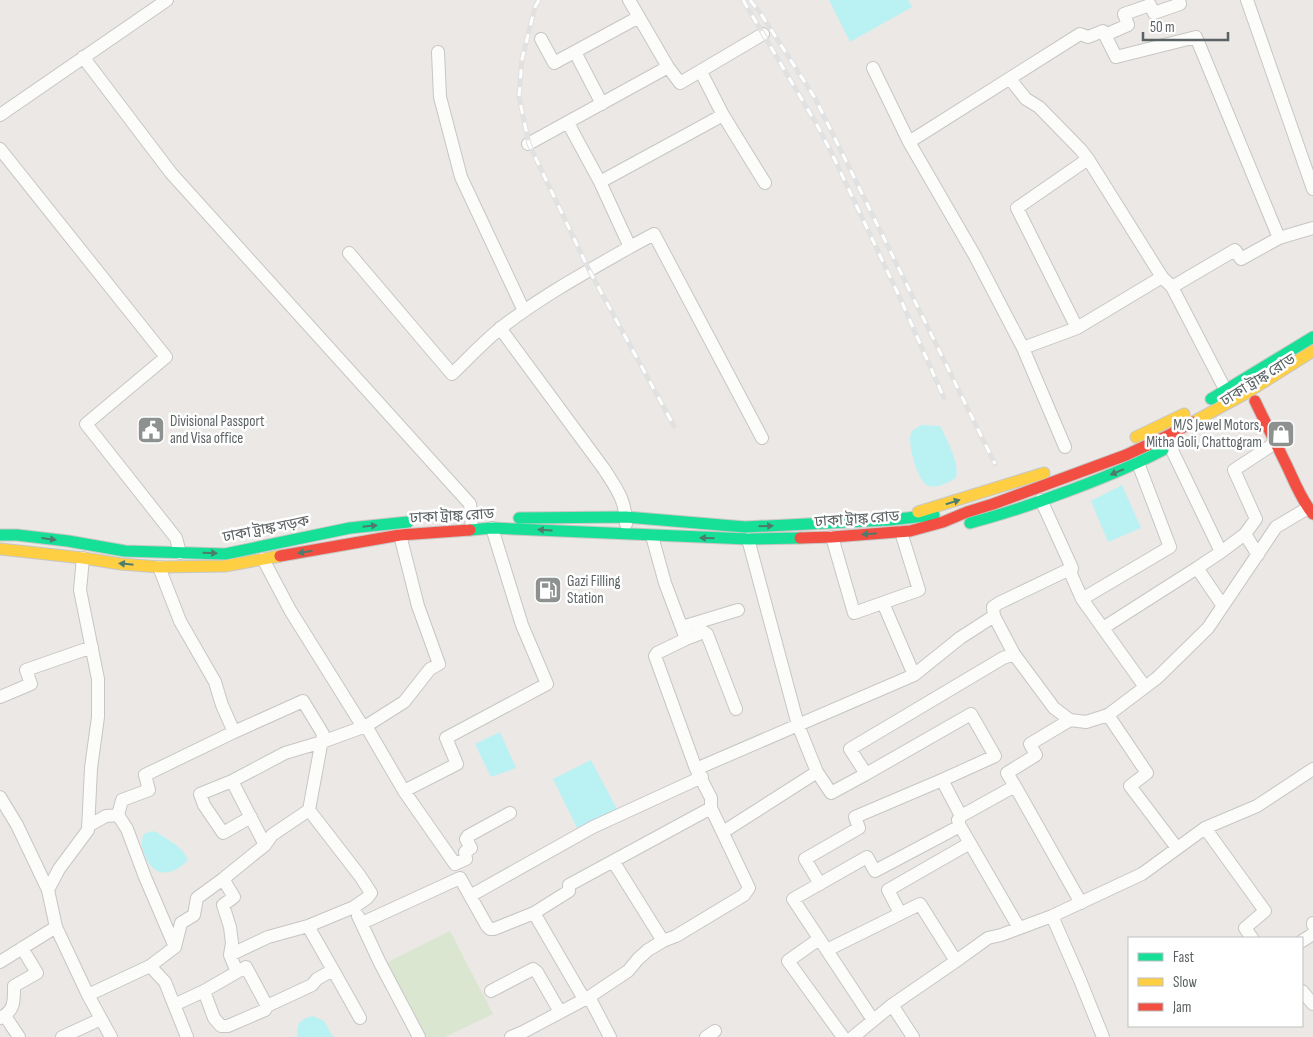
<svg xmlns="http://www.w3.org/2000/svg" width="1313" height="1037" viewBox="0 0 1313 1037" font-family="'Sofia Sans Condensed','Noto Sans Bengali',sans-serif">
<rect width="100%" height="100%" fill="#ebe8e5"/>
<!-- green -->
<path fill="#dbe6d1" d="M 450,931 L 493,1014 L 445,1037 L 423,1037 L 384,964 Z"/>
<!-- water -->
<path fill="#baf2f4" d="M 829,0 L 908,0 L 912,7 L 850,42 Z
M 921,425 L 940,426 C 947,440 960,463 956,478 C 949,482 937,489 929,486 C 918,483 910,450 910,439 C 910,436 911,433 912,431 Z
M 1122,485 L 1141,528 L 1108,542 L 1091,501 Z
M 500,732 L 516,768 L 491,777 L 475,744 Z
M 591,760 L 617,809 L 577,828 L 553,779 Z
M 152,831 L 156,832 C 168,840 182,846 188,860 C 174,875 155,879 146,858 C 142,849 140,842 144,834 Z
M 313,1016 L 324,1021 L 333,1037 L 298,1037 C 296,1023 300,1019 313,1016 Z"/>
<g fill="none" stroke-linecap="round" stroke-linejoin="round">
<!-- street casing -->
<g stroke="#c7c6c6" stroke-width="14">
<path id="street" d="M 629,0 L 668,67
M 1247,0 L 1313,189
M 1105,35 L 1128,25 L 1124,14 L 1150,5 L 1154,13 L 1180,4 L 1179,0
M 541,39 L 554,63 L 639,17
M 438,52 L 440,97 L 461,177 L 524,311
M 575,52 L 602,104
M 83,57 L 171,173 L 470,504 L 472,528
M 873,68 L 909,142
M 701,72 L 723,115 L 765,183
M 1010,79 L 1026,99 L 1039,107 L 1081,150 L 1088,159 L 1162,277 L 1172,287 L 1226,391
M 0,115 L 167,0
M 568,123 L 600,182 L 723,115
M 528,144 L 668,67 L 680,83 L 763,34
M 0,149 L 166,357 L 86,424 L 176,538 L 180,553
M 630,247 L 654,234 L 762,438
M 349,253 L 452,374 C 468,359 484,341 502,327 C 542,296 586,272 630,247 L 600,182
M 1162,277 L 1077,328 L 1023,348 L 975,256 L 909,142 L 1080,34 L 1088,37 L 1103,31 L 1116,57 L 1196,37 L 1279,238 L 1313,228
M 1172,287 L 1235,250 L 1241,259 L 1279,238
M 500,328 L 604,469 C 616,488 626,500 626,524
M 1077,328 L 1017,208 L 1088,159
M 1023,348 L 1065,447
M 1170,446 L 1221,552 L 1197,568 L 1223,606
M 1041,500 L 1072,568
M 832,537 L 854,613 L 919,590 L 901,532
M 748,539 L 798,725 L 817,772
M 1221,552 L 1245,534
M 1258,555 L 1245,534 L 1256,519 L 1234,470 L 1275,443
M 83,558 L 80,590 L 98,679 L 98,717 L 91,768 L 88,830 L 59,869 L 48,890 L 56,927 L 88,995 L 111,1037
M 263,559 L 290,610 L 363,727
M 159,567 L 180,621 L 215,682 L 222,705 L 234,732
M 1082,599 L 1145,687
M 883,603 L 914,675
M 994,616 L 993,607 L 999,603 L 1072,568 L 1071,574 L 1082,599 L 1170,547 L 1138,463
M 682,627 L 738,610
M 1103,628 L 1197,568
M 686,639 L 704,632 L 707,634 L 736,709
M 0,697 L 31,684 L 26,670 L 92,647
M 1108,715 L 1147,773 L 1130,786 L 1177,848
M 366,726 L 404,791 L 457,764 L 446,738 L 547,684 L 522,625 L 492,528
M 696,769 L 914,675 L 960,638 L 994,616 L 1014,654
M 866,774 L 971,714 L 995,756 L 942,780
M 232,781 L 285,753 L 322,742 L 366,726 L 404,702 L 430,669 L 439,664 L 418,606 L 400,535
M 1015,786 L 1007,773 L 1036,755 L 1030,744 L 1070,720
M 404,791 L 455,864 L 466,859 L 465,852 L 471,848 L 466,839 L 468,836 L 510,813
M 0,797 L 17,825 L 48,890
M 118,815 L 122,800 L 149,790 L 145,775 L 234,732 L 303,701 L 323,734 L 309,810 L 272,835 L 265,845 L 223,879 L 197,898 L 194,915 L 181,923 L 175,947
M 251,817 L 223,833 L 204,805 L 200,794 L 232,781 L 265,845
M 959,822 L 958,820 L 961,816 L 1015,786 L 1081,903
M 88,826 L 106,816 L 118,815 L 127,829 L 145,877 L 175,947 L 150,966 L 88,995
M 1205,828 L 1265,911 L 1245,928 L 1252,938
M 723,832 L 817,772 L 831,793 L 866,774 L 850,749 L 1003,658 L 1014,654 L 1054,708 L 1070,720 L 1086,722 L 1108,715 L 1157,678 L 1208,628 L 1276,527 L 1308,508
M 613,861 L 663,941
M 820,884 L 805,859 L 859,828 L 855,817 L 942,780 L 961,816
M 470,896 L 593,827 L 702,777
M 534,913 L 584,999
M 900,913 L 888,890 L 970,843
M 358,916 L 380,963 L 419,1037
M 1052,916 L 1080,980 L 1103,1037
M 362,923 L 460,878 L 487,926 L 490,929 L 494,929 L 534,913 L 569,891 L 569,885 L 711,808
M 1313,923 L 1313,925
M 819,939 L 788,961 L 843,1037
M 1302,941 L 1313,934
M 827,950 L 920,904 L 956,961
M 230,955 L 268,937 L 308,926 L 354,907 L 367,898 L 371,893 L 360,876 L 309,810
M 0,962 L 56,927
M 150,966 L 165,982 L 187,1037
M 333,970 L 360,1018
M 237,972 L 246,967 L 267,1006
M 204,991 L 214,1018 L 221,1026 L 228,1026 L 265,1010 L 267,1006 L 312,985 L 317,979 L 333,970 L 308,926
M 491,991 L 533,969 L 537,972 L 560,1012
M 1302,991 L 1313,1004
M 589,997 L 610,1037
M 174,1005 L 204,991 L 237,972 L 230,955 L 232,943 L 230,927 L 223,905 L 234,897 L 223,879
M 892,1005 L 913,1037
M 5,1016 L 19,1037
M 0,1018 C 15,1011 14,1001 14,986 L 37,973 L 22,948
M 873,1020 L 793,899 L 867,857 L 875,871 L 960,826 L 1019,928
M 62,1037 L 101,1019
M 511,1037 L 523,1032 L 589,997 L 628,971 L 638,959 L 648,950 L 663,941 L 676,936 L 744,895 L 749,888 L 711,808 L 711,798 L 696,769 L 655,656 L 657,653 L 686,639 L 665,583 L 652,536
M 706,1037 L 715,1031
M 853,1037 L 892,1005 L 956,961 L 988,938 L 1001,935 L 1052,916 L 1142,874 L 1205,828 L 1257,806 L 1313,769"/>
</g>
<!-- fast casing -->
<g stroke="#c7c7c6" stroke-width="13">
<path id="fast" d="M 1211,399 L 1313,337
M 519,518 L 626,517 L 745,527 L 889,520 L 934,515
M 970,523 C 1000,515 1028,506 1057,495 C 1093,482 1129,468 1163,450
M 470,530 L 492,528 L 748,539 L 800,538
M 0,535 L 17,535 L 68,541 L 125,551 L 225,554 L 350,528 L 408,522"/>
</g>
<!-- slow casing -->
<g stroke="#c7c7c6" stroke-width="13">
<path id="slow" d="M 1193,422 L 1243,395 L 1313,351
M 1136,437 L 1184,414
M 918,512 L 1044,473
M 0,549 L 83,558 L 121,564 L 159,567 L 225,566 L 280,556"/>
</g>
<!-- jam casing -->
<g stroke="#c7c7c6" stroke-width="13">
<path id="jam" d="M 1255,401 C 1264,420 1274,439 1283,458 C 1293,477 1299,497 1313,514
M 800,538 L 832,537 L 910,531 L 943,522 L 967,512 L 993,504 L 1126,455 L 1167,436 L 1193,422
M 280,556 L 400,535 L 470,530"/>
</g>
<!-- street -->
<use href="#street" stroke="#fcfcfb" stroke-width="12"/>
<!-- fast -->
<use href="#fast" stroke="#16e098" stroke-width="11"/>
<!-- slow -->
<use href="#slow" stroke="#ffcf43" stroke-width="11"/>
<!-- jam -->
<use href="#jam" stroke="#f24e42" stroke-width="11"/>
<!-- rail casing -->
<g stroke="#e1e1e1" stroke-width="5">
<path id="rail" d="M 539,0 L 535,7 L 522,59 L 519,97 L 529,144 L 589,270 L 674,426
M 743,0 L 817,125 L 833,156 L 900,298 L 944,398
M 750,0 L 761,14 L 815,98 L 995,464"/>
</g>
<!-- rail -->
<use href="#rail" stroke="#fff" stroke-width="3" stroke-dasharray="9" stroke-linecap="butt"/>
</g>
<!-- one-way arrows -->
<defs><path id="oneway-solid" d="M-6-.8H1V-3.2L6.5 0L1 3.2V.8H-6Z" transform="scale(1.25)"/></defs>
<g fill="#4d7b6e">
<use href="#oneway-solid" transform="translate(1117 472) rotate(157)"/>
<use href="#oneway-solid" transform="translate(953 502) rotate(-17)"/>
<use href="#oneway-solid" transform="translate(370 526) rotate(-6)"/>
<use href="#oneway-solid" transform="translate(766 526) rotate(-2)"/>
<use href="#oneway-solid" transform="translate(545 530) rotate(-177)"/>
<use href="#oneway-solid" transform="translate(869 534) rotate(176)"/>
<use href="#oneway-solid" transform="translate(707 538) rotate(-178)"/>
<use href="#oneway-solid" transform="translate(49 539) rotate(7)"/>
<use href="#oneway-solid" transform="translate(305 552) rotate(170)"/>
<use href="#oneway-solid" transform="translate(210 553) rotate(1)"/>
<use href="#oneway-solid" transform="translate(126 564) rotate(-174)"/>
</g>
<!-- icons -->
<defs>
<g id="civic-square" transform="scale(1.4375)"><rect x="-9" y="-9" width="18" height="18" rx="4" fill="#8d9190" stroke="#fff"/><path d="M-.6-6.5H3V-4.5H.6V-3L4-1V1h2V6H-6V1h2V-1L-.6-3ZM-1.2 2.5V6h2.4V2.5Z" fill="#fff"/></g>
<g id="shop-square" transform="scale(1.4375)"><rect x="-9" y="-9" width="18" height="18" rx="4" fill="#8d9190" stroke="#fff"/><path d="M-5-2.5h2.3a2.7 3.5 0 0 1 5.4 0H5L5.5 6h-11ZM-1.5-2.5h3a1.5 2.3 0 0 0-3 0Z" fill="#fff"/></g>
<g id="fuel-square" transform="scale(1.4375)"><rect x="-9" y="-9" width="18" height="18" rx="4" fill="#8d9190" stroke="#fff"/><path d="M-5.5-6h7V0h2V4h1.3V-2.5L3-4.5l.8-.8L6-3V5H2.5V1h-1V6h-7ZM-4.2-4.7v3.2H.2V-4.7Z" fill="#fff"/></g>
</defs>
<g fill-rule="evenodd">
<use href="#civic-square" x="151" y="430"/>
<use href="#shop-square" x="1281" y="434"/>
<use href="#fuel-square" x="548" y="590"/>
</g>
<g text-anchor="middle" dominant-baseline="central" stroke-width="5" stroke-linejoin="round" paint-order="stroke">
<!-- street labels -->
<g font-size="15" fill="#5b6263" stroke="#fff">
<text transform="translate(1258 380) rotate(-32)">ঢাকা ট্রাঙ্ক রোড</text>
<text transform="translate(452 516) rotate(-3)">ঢাকা ট্রাঙ্ক রোড</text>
<text transform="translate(857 519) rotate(-4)">ঢাকা ট্রাঙ্ক রোড</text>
<text transform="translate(266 529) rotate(-11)">ঢাকা ট্রাঙ্ক সড়ক</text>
</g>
<!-- poi labels -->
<g font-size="15" fill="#5b6263" stroke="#fff" text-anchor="start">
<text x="170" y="421">Divisional Passport<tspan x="170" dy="17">and Visa office</tspan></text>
<text x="1262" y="425" text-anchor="end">M/S Jewel Motors,<tspan x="1262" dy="17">Mitha Goli, Chattogram</tspan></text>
<text x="567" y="581">Gazi Filling<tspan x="567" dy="17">Station</tspan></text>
</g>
</g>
<!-- legend -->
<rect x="1128" y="937" width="175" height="90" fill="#ffffff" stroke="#bdc0c1"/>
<rect x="1138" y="953" width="25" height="8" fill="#16e098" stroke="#bdc0c1"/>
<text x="1173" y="962" font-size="15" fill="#5b6263">Fast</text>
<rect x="1138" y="978" width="25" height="8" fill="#ffcf43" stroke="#bdc0c1"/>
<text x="1173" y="987" font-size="15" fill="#5b6263">Slow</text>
<rect x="1138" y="1003" width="25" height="8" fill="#f24e42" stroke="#bdc0c1"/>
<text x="1173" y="1012" font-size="15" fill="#5b6263">Jam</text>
<!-- scale -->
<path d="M1143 32v8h85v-8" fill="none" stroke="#5b6263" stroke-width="2.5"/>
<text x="1150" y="32" font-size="15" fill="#5b6263" stroke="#ffffff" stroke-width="4" paint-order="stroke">50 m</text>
</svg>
